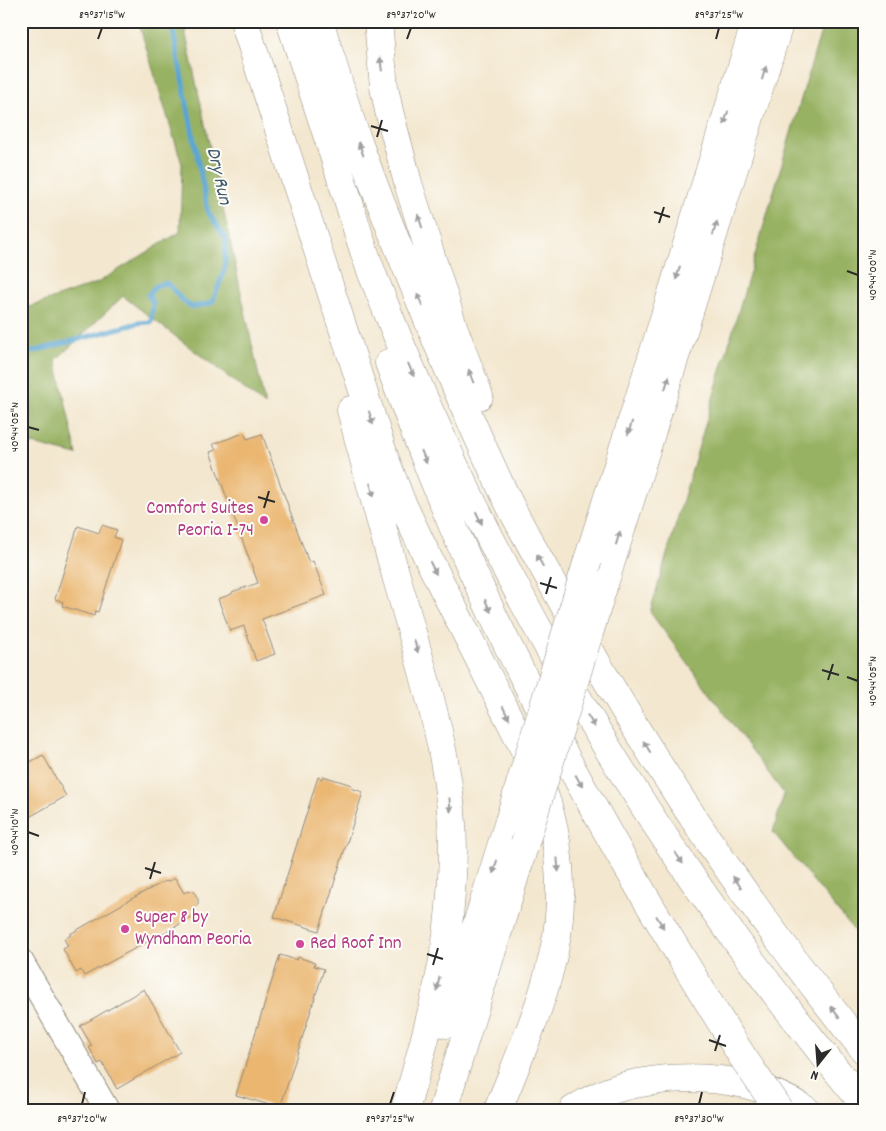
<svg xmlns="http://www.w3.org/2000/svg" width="886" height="1131" viewBox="0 0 886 1131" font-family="Dekko,sans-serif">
<rect width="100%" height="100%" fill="#fdfcf7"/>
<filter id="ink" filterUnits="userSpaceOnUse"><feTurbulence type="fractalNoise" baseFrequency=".02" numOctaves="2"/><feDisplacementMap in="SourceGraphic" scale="10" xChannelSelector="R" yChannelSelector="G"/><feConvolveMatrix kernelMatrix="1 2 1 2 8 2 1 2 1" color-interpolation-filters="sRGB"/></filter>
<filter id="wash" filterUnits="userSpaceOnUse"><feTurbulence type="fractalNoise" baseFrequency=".0096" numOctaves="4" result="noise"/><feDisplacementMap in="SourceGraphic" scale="20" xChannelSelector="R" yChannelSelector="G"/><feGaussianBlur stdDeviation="1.12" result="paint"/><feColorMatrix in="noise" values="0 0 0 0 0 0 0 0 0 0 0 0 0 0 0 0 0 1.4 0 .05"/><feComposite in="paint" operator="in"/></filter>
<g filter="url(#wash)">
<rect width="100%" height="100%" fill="#f3e7cf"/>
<!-- forest -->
<path fill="#98b264" stroke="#626e48" d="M 138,21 L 183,21 L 265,405 L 123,296 L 56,360 L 77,455 L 21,441 L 21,310 L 97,283 L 180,232 L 182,164 Z
M 824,21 L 865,21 L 865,944 L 773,832 L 784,794 L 650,612 Z"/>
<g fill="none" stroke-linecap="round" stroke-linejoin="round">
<!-- stream -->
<path stroke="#58a4d1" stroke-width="5" d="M 21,355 L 138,323 L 151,322 L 153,303 L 148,295 L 157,285 L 166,283 L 170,286 L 183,301 L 192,307 L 208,304 L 213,301 L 225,268 L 226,239 L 208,212 L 171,21"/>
</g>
<g id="blocks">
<!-- building -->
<path fill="#eab670" d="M 244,433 L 247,439 L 262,434 L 309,563 L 313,561 L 326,595 L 262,619 L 275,654 L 256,661 L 244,626 L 230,631 L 218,599 L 232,594 L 232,592 L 258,583 L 210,452 L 216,450 L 213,444 Z
M 102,525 L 117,530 L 114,537 L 121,540 L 98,612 L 95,611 L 94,616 L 62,606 L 63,602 L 55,599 L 78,526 L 99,533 Z
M 43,755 L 66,796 L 21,822 L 21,767 Z
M 323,776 L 352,785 L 351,788 L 363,792 L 319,931 L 274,917 L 318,777 L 322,779 Z
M 175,878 L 184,893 L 188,891 L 189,892 L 193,890 L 198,899 L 198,905 L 191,909 L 195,916 L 84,976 L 81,970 L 76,973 L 63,949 L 68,946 L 64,939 L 71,935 L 70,934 L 133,898 L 165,881 L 166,882 Z
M 280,955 L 297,960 L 298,957 L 315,963 L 314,966 L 324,969 L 280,1108 L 236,1095 Z
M 144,989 L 180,1052 L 117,1089 L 102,1062 L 98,1064 L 89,1047 L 92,1046 L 80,1026 Z"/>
</g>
</g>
<g filter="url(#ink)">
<use href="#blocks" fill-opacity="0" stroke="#8f897d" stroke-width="1"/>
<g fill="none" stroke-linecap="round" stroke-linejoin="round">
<!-- minor casing -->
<g stroke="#8f897d" stroke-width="26">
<path id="minor" d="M 21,961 L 107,1110"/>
</g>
<!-- highway casing -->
<g stroke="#8f897d" stroke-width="29">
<path id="highway" d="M 244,21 L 385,459 L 401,501 L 417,535 C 443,590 472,643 498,697 C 513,727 529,756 541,786 C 560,833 565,896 555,946 C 544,1003 519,1056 498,1110
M 290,21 C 309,78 327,136 346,193 C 355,222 363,252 375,281 C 492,580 658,859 865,1105
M 319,21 C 332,60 343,100 357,139 C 375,191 396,242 417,293 C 443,358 471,423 501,487 C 516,519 534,550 551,581 C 640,747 746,904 865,1051
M 378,21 L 384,87 L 389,111 L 408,183 L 454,329 L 479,396
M 389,363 C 420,448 453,532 492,613 C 565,766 652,912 742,1056
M 351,410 C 368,476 386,542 405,607 C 427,687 453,767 453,851 C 452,892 449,934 440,975 C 431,1020 418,1065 405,1110
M 588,560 L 655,348 L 756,21
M 604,584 L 780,21
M 446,1024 L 509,821
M 443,1110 L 525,843
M 573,1110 C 587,1101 602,1093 618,1088 C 634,1083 650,1081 667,1079 C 718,1076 761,1082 806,1110"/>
</g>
<!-- minor -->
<use href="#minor" stroke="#fff" stroke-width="24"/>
<!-- highway -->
<use href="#highway" stroke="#fff" stroke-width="28"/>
<!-- highway-bridge casing -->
<g stroke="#8f897d" stroke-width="29" stroke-linecap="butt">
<path id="highway-bridge" d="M 509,821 L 588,560
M 525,843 L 604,584
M 742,1056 L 779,1110"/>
</g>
<!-- highway-bridge -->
<use href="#highway-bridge" stroke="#fff" stroke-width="28"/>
</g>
<!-- one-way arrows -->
<defs><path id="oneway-solid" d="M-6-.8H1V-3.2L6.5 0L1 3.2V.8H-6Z" transform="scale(1.25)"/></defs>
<g fill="#a0a0a0">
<use href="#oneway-solid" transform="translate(381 64) rotate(-97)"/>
<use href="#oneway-solid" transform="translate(764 73) rotate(-73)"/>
<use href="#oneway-solid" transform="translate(726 118) rotate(107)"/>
<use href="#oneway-solid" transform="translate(361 149) rotate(-110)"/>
<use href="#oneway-solid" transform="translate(420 221) rotate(-108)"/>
<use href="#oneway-solid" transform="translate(715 228) rotate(-73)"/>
<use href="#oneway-solid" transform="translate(678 273) rotate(107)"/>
<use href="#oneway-solid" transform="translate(420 300) rotate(-112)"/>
<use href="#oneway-solid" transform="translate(411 370) rotate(67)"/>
<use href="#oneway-solid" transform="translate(471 376) rotate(-110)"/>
<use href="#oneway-solid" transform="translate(667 383) rotate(-73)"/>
<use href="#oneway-solid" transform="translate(371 418) rotate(73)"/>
<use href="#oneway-solid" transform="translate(630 428) rotate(108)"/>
<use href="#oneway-solid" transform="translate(424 457) rotate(68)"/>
<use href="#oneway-solid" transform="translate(372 490) rotate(75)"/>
<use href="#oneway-solid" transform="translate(479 518) rotate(64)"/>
<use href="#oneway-solid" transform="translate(618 538) rotate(-73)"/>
<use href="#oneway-solid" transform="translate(540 561) rotate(-118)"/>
<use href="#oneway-solid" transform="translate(433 568) rotate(63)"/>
<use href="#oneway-solid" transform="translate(488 606) rotate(65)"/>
<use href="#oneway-solid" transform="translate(416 646) rotate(74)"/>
<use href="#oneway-solid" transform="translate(506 713) rotate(63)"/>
<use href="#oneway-solid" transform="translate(591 721) rotate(58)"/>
<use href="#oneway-solid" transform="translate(647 747) rotate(-122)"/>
<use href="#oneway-solid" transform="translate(579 781) rotate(61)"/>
<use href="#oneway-solid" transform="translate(450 805) rotate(85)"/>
<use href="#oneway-solid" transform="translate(679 858) rotate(56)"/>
<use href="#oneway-solid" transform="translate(558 865) rotate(85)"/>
<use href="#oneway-solid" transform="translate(495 867) rotate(107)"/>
<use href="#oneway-solid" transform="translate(737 882) rotate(-126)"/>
<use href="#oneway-solid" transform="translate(660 922) rotate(59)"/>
<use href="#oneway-solid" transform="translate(438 984) rotate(103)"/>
<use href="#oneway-solid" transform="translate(835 1012) rotate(-128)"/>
</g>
</g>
<!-- ticks -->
<path fill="none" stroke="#2b2b2b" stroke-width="2" d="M 98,39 L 102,28M 407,39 L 411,28M 716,39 L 719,28M 371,126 L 388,131M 377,137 L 382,120M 654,212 L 670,217M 659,223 L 664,207M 847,271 L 858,275M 28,427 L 39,430M 258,497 L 275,502M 264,508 L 269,491M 540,583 L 557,588M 546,594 L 551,577M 822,670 L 839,675M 847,677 L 858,681M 828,680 L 833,664M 28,832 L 39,836M 145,868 L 161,873M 150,879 L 155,862M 427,954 L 443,959M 433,965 L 438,948M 709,1040 L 726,1046M 715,1051 L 720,1035M 82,1104 L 85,1092M 390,1104 L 394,1092M 699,1104 L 702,1092"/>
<!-- markers -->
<g fill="#d1479c" stroke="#fdfcf7" stroke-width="2">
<circle cx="264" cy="520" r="5"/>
<circle cx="125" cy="929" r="5"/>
<circle cx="300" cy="944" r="5"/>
</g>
<g text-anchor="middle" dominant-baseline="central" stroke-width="4" stroke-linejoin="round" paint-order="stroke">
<!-- hotel labels -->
<g font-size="19" fill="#b23c85" stroke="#fdfcf7" text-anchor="start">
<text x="254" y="509" text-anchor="end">Comfort Suites<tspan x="254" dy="22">Peoria I-74</tspan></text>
<text x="135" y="918">Super 8 by<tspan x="135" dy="22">Wyndham Peoria</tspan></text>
<text x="310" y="944">Red Roof Inn</text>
</g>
<!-- water labels -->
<g font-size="20" font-style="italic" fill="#3d5b6d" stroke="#fdfcf7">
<text transform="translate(218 176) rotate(77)">Dry Run</text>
</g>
</g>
<!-- margin -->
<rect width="886" height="1131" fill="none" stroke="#fdfcf7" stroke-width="55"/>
<!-- north arrow -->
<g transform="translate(818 1064) rotate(197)" stroke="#fdfcf7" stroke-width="4" paint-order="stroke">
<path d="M0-4L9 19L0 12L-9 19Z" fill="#2b2b2b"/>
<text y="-8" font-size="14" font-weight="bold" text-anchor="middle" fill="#2b2b2b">N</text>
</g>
<rect x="28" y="28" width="830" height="1076" fill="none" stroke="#2b2b2b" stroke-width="2"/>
<g font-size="12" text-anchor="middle" fill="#2b2b2b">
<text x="102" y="18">89°37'15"W</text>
<text x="411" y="18">89°37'20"W</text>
<text x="719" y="18">89°37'25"W</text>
<text transform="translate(872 275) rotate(-90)" y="4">40°44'00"N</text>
<text transform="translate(14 427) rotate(-90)" y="4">40°44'05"N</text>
<text transform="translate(872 681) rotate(-90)" y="4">40°44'05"N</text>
<text transform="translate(14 832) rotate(-90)" y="4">40°44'10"N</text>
<text x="82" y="1122">89°37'20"W</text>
<text x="390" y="1122">89°37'25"W</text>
<text x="699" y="1122">89°37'30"W</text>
</g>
</svg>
